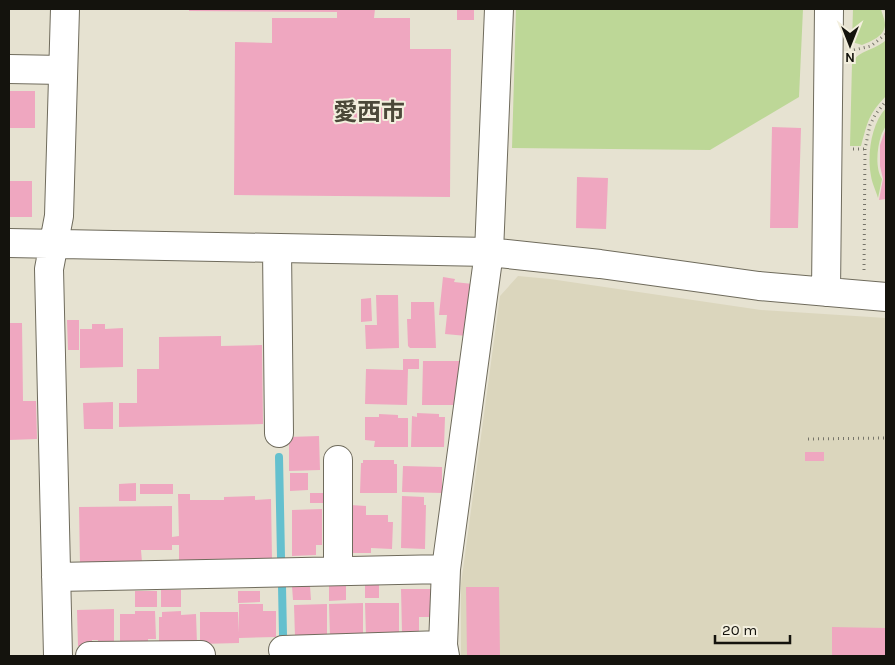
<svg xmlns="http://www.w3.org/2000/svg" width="895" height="665" viewBox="0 0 895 665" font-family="Karla,'Noto Sans JP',sans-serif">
<rect width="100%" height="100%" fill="#e6e2d1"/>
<!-- built -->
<path fill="#dbd6bd" d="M 518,276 L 550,279 L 761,310 L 886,318 L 886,656 L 461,656 L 461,584 L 500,296 Z"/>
<!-- green -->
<path fill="#bdd797" d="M 516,9 L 803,9 L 799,97 L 710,150 L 512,148 Z
M 853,9 L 881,9 C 882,14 885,19 885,25 C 884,37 871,41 862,45 L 852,42 Z
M 886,40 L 886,96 C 868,115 868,121 861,146 L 850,146 L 852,63 C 860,49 874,51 886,40 Z
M 886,108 C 886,113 887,120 886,125 C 885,128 882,132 881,136 C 877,148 875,168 882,179 L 878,198 C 876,191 872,183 871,176 C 867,155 871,124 886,108 Z"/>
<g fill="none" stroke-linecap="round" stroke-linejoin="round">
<!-- stream -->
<path stroke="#64c0ce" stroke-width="8" d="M 279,457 L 281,557
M 282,586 L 283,636"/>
</g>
<!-- building -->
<path fill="#efa7c0" d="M 189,9 L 375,9 L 374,18 L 410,18 L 410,49 L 451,49 L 450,197 L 234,195 L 235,42 L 272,43 L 272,18 L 337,18 L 337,12 L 189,11 Z
M 457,9 L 474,9 L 474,20 L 457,20 Z
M 9,91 L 35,91 L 35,128 L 9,128 Z
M 772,127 L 801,128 L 798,228 L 770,228 Z
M 886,128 L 886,199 L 879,200 L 883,179 L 880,166 L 880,145 Z
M 577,177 L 608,178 L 606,229 L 576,228 Z
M 9,181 L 32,181 L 32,217 L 9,217 Z
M 443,277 L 455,279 L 454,282 L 473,284 L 467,336 L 445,334 L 447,315 L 439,315 Z
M 376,295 L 398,295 L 399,348 L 366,349 L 365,325 L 377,325 Z
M 371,298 L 372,321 L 361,322 L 361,299 Z
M 411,302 L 434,302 L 436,348 L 410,348 L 408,346 L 407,319 L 411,319 Z
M 67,320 L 79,320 L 79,350 L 68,350 Z
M 9,323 L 22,323 L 23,401 L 36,401 L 37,439 L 9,440 Z
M 92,324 L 105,324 L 105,329 L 123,328 L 123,367 L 80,368 L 80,329 L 92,329 Z
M 221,336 L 221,346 L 262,345 L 263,424 L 119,427 L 119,403 L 137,403 L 137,369 L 159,369 L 159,337 Z
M 403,359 L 419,359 L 419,369 L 408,369 L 407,405 L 365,404 L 366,369 L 403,370 Z
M 423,361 L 459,361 L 459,405 L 422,405 Z
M 113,402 L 113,429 L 84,429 L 83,403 Z
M 417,413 L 439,414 L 439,417 L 445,417 L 444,447 L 411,447 L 412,416 L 417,417 Z
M 379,414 L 398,415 L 398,418 L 408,418 L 408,447 L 374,447 L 375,441 L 365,440 L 365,417 L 379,417 Z
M 319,436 L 320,470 L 289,471 L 289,437 Z
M 805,452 L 824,452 L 824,461 L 805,461 Z
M 363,460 L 394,460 L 394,464 L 397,464 L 397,493 L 360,493 L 361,463 L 363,463 Z
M 403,466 L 442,467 L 442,493 L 402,492 Z
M 290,473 L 308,473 L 308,490 L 290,491 Z
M 136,483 L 136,501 L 119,501 L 119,484 Z
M 140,484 L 173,484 L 173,494 L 140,494 Z
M 310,493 L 329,493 L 329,503 L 310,503 Z
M 178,494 L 190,494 L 190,500 L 224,500 L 224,497 L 255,496 L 255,500 L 271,499 L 272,559 L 179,561 L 179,545 L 172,545 L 172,550 L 141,550 L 142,562 L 80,563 L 79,507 L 172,506 L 172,537 L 179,536 Z
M 402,496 L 424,497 L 424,505 L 426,505 L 425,549 L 401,548 Z
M 350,505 L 366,506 L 366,515 L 388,515 L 388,522 L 393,522 L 392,549 L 371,548 L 371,553 L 349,553 Z
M 322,509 L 322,545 L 316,545 L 316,555 L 292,556 L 292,510 Z
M 379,584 L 379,598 L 365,598 L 365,585 Z
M 329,585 L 346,585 L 346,600 L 329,601 Z
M 292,586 L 310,586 L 311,600 L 293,600 Z
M 466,587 L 499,587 L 500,656 L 467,656 Z
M 401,589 L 432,589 L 432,617 L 419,617 L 419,633 L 402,633 Z
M 161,590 L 181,590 L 181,607 L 161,607 Z
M 135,591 L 157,591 L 157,607 L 135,607 Z
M 238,591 L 260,591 L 260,602 L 238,603 Z
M 363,603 L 363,637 L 330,637 L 329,604 Z
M 365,603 L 399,603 L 399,635 L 366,636 Z
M 239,604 L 263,604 L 263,611 L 276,611 L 276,637 L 239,638 L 239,643 L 200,644 L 200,612 L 238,612 L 239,633 Z
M 327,604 L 327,637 L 295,637 L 294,605 Z
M 114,609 L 114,645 L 98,645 L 98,640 L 92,640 L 92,646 L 78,646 L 77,610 Z
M 135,611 L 155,611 L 156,639 L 148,639 L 148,645 L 120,645 L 120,614 L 135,614 Z
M 181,611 L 181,615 L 196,614 L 197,644 L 159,644 L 159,617 L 162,617 L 162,612 Z
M 832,627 L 886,628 L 886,656 L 832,656 Z"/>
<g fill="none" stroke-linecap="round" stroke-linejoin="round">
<!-- minor casing -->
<g stroke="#6f6b5c" stroke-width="30">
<path id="minor" d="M 9,69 L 63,70
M 9,243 L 489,252 L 600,264 L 759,286 L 886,297
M 277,248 L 279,433
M 826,292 L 829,9
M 338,460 L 338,571
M 56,577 L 446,569
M 283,650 L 443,645
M 58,656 L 49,269 L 59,216 L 65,9
M 90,656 L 201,655
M 445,656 L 443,645 L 446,569 L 489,252 L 499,9"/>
</g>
<!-- path -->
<path stroke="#767469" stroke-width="3" stroke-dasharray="1 4" stroke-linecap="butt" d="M 885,9 L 886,14
M 854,50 L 871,46 L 886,34
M 853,149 L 865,149
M 864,270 L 865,149 L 870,125 L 875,115 L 886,101
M 808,439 L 886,438"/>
<!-- minor -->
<use href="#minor" stroke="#fff" stroke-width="28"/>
</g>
<g text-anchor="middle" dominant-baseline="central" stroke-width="4" stroke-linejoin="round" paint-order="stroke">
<!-- town labels -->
<g font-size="24" font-weight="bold" fill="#4b4839" stroke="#f3efde">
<text x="369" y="112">愛西市</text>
</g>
</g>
<!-- border -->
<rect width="895" height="665" fill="none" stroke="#14130d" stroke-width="20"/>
<!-- north arrow -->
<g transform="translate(850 45) rotate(180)" stroke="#f3efde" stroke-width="4" paint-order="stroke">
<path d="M0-4L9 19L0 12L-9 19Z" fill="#14130d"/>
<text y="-8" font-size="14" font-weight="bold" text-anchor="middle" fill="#14130d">N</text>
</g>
<!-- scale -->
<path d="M715 635v8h75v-8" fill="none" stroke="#14130d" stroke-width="2.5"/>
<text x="722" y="635" font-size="15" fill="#14130d" stroke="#f3efde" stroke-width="4" paint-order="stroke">20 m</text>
</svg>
